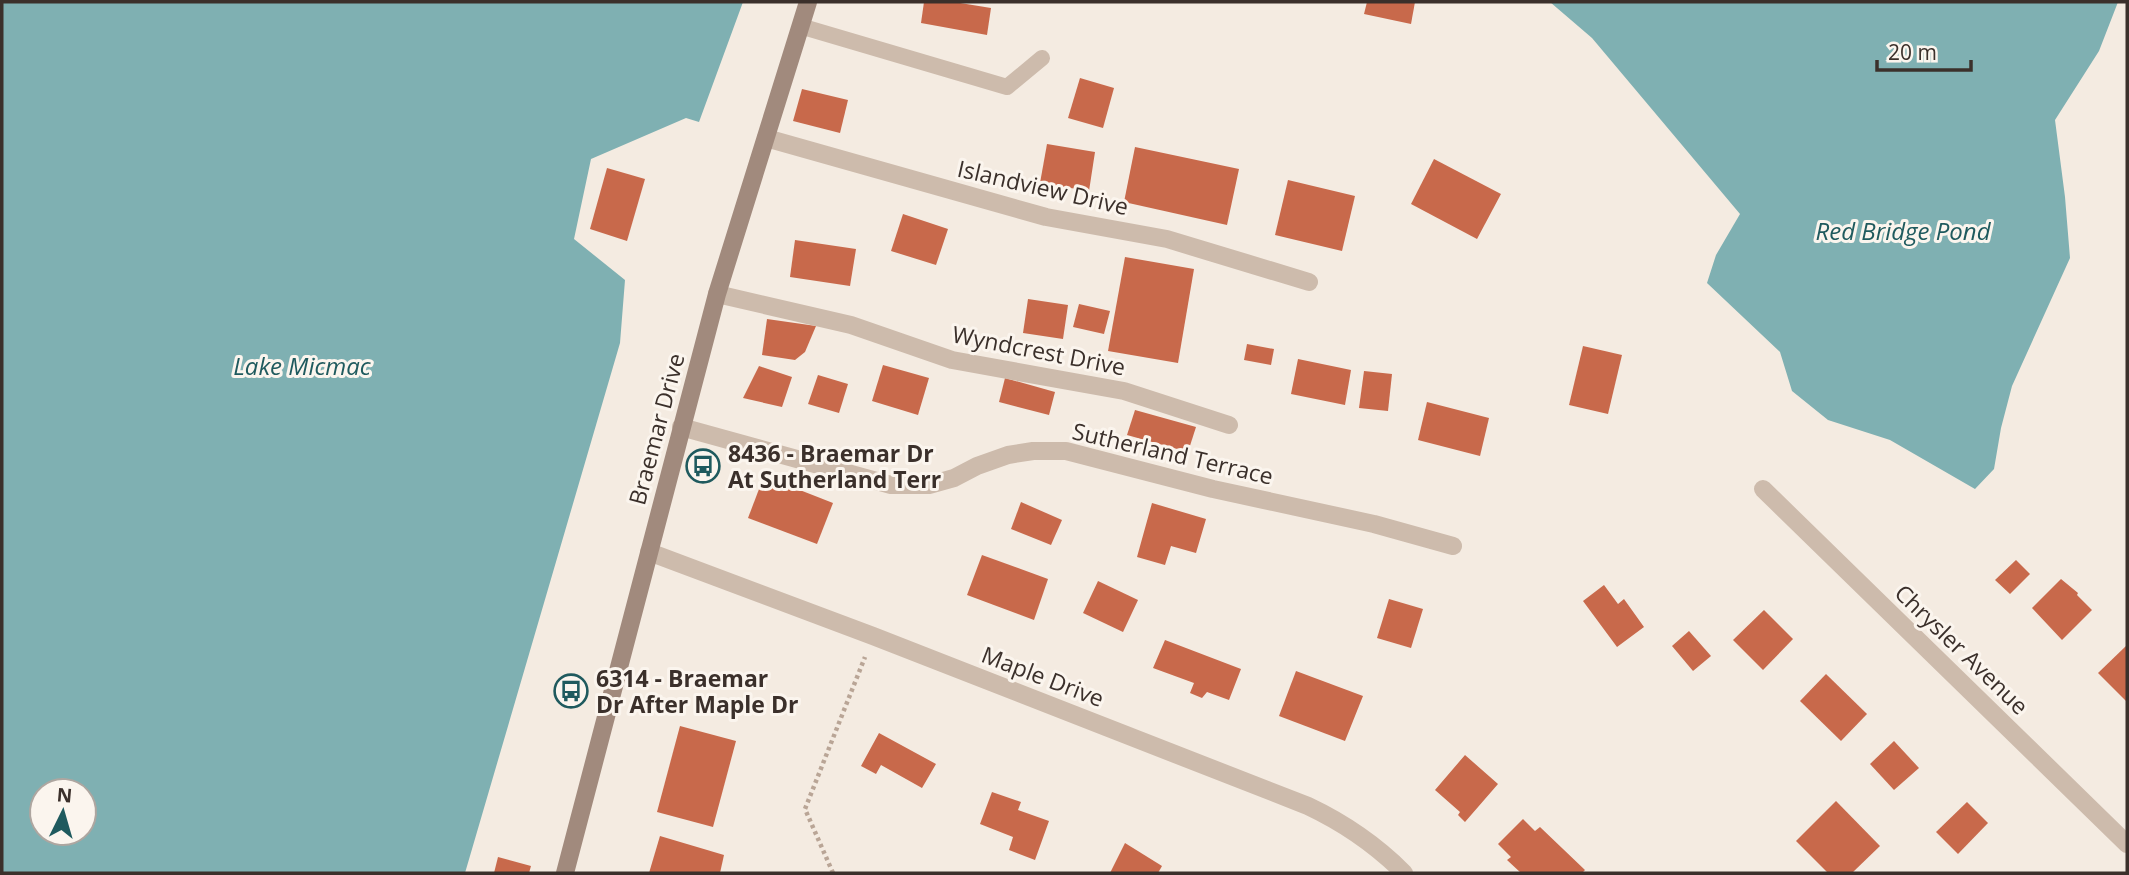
<svg xmlns="http://www.w3.org/2000/svg" width="2129" height="875" font-family="'Open Sans',sans-serif">
	<style>
		.water { fill: #7fb0b2; fill-rule: evenodd }
		.building { fill: #c8694b }
		.lines { fill: none; stroke-linecap: round; stroke-linejoin: round }
		.path { stroke: #b9a596; stroke-width: 4.5; stroke-dasharray: 3.5 3.5; stroke-linecap: butt }
		.service { stroke: #cdbbac; stroke-width: 16 }
		.minor { stroke: #cdbbac; stroke-width: 18 }
		.secondary { stroke: #a18a7d; stroke-width: 18 }
		.labels { text-anchor: middle; dominant-baseline: central; stroke-width: 6; stroke-linejoin: round; paint-order: stroke }
		.street-label { font-size: 23px; fill: #3b302b; stroke: #fbf5ee }
		.poi-label { font-size: 23px; font-weight: bold; fill: #3b302b; stroke: #fbf5ee; text-anchor: start }
		.water-label { font-size: 24px; font-style: italic; fill: #1f5a5e; stroke: #fbf5ee }
	</style>
	<rect width="100%" height="100%" fill="#f4ebe1"/>
	<g class="water">
		<path d="M2,2H743L699,122L686,118L591,159L574,239L625,280L620,343L465,873H2ZM42,791H84V833H42Z"/>
		<polygon points="1550,2 2118,2 2099,51 2055,120 2065,197 2070,258 2012,386 2001,428 1994,469 1975,489 1890,440 1828,420 1792,391 1780,352 1707,283 1716,255 1740,214 1592,38"/>
	</g>
	<g class="building">
		<polygon points="924,2 954,2 991,8 987,35 921,23"/>
		<polygon points="1367,2 1415,2 1411,24 1364,14"/>
		<polygon points="1080,78 1114,88 1103,128 1068,118"/>
		<polygon points="802,89 848,100 840,133 793,121"/>
		<polygon points="1047,144 1095,152 1089,191 1040,183"/>
		<polygon points="1135,147 1239,169 1227,225 1124,202"/>
		<polygon points="1434,159 1501,194 1477,239 1411,204"/>
		<polygon points="607,168 645,179 627,241 590,229"/>
		<polygon points="1288,180 1355,196 1342,251 1275,235"/>
		<polygon points="903,214 948,229 936,265 891,251"/>
		<polygon points="795,240 856,249 850,286 790,277"/>
		<polygon points="1125,257 1194,269 1178,363 1108,351"/>
		<polygon points="1028,299 1068,305 1063,339 1023,333"/>
		<polygon points="1079,304 1110,311 1104,334 1073,327"/>
		<polygon points="767,319 816,326 805,352 795,360 762,355"/>
		<polygon points="1247,344 1274,349 1271,365 1244,360"/>
		<polygon points="1583,346 1622,355 1608,414 1569,405"/>
		<polygon points="1298,359 1351,370 1345,405 1291,394"/>
		<polygon points="883,365 929,378 918,415 872,401"/>
		<polygon points="759,366 792,377 782,407 743,398"/>
		<polygon points="1364,371 1392,374 1388,411 1359,408"/>
		<polygon points="818,375 848,384 839,413 808,404"/>
		<polygon points="1005,378 1055,392 1049,415 999,402"/>
		<polygon points="1427,402 1489,418 1480,456 1418,440"/>
		<polygon points="1135,410 1196,427 1188,452 1127,435"/>
		<polygon points="764,476 833,503 817,544 748,518"/>
		<polygon points="1021,502 1062,520 1051,545 1011,529"/>
		<polygon points="1152,503 1206,519 1196,553 1171,546 1165,565 1137,557"/>
		<polygon points="982,555 1048,579 1034,620 967,595"/>
		<polygon points="2016,560 2030,574 2010,594 1995,580"/>
		<polygon points="2061,579 2078,593 2077,595 2092,610 2062,640 2032,608"/>
		<polygon points="1098,581 1138,600 1123,632 1083,613"/>
		<polygon points="1604,585 1618,604 1624,599 1644,627 1617,647 1583,601"/>
		<polygon points="1389,599 1423,609 1411,648 1377,638"/>
		<polygon points="1764,610 1793,639 1763,670 1733,640"/>
		<polygon points="1689,631 1711,656 1693,671 1672,646"/>
		<polygon points="1165,640 1241,669 1229,700 1207,692 1202,698 1190,693 1194,683 1153,668"/>
		<polygon points="2126,646 2127,647 2127,702 2098,673"/>
		<polygon points="1296,671 1363,696 1345,741 1279,716"/>
		<polygon points="1826,674 1867,714 1841,741 1800,701"/>
		<polygon points="680,726 736,741 713,827 657,812"/>
		<polygon points="879,733 936,764 922,788 881,765 876,774 861,766"/>
		<polygon points="1894,741 1919,768 1894,790 1870,764"/>
		<polygon points="1465,755 1498,784 1465,822 1458,815 1460,812 1435,790"/>
		<polygon points="992,792 1021,802 1018,810 1049,821 1035,860 1009,850 1013,837 980,824"/>
		<polygon points="1836,801 1880,846 1852,873 1828,873 1796,841"/>
		<polygon points="1967,802 1988,823 1958,854 1936,832"/>
		<polygon points="1523,819 1535,831 1540,827 1585,870 1582,873 1521,873 1507,860 1511,857 1498,844"/>
		<polygon points="660,836 724,855 720,873 649,873"/>
		<polygon points="1125,843 1162,866 1158,873 1110,873"/>
		<polygon points="498,857 531,866 529,873 494,873"/>
	</g>
	<g class="lines">
		<polyline class="path" points="833,873 805,809 865,657"/>
		<polyline class="service" points="800,26 1007,87 1042,58"/>
		<g class="minor">
			<polyline points="766,138 1046,217 1167,239 1309,282"/>
			<polyline points="717,294 851,325 952,360 1124,391 1229,425"/>
			<polyline points="681,427 891,485 929,485 954,478 977,466 1008,455 1033,451 1066,451 1213,489 1374,524 1453,546"/>
			<polyline points="1763,489 2127,844"/>
			<path d="M649,552L873,636L1308,806C1344,823 1376,845 1404,873"/>
		</g>
		<polyline class="secondary" points="565,873 717,294 808,2"/>
	</g>
	<defs>
		<symbol id="bus-ring" viewBox="-11 -11 22 22"><circle r="9.5" fill="#fbf5ee" stroke="#1f5a5e" stroke-width="1.5"/><path d="M-5-6H5V4H4V6H2V4H-2V6H-4V4H-5ZM-3.5-4V0h7V-4ZM-3.5 1.2v1.5H-2V1.2ZM2 1.2v1.5H3.5V1.2Z" fill="#1f5a5e"/></symbol>
	</defs>
	<g fill-rule="evenodd">
		<use href="#bus-ring" x="684" y="447" width="38" height="38"/>
		<use href="#bus-ring" x="552" y="672" width="38" height="38"/>
	</g>
	<g class="labels">
		<g class="street-label">
			<text transform="translate(1043 187) rotate(13)">Islandview Drive</text>
			<text transform="translate(1039 350) rotate(11)">Wyndcrest Drive</text>
			<text transform="translate(656 429) rotate(-75)">Braemar Drive</text>
			<text transform="translate(1173 453) rotate(13)">Sutherland Terrace</text>
			<text transform="translate(1962 649) rotate(44)">Chrysler Avenue</text>
			<text transform="translate(1043 676) rotate(21)">Maple Drive</text>
		</g>
		<g class="poi-label">
			<text x="728" y="453">8436 - Braemar Dr<tspan x="728" dy="26">At Sutherland Terr</tspan></text>
			<text x="596" y="678">6314 - Braemar<tspan x="596" dy="26">Dr After Maple Dr</tspan></text>
		</g>
		<g class="water-label">
			<text x="1903" y="230">Red Bridge Pond</text>
			<text x="302" y="365">Lake Micmac</text>
		</g>
	</g>
	<rect width="2129" height="875" fill="none" stroke="#3b302b" stroke-width="7"/>
	<g transform="translate(63 812) rotate(5)"><circle r="33" fill="#fbf5ee" stroke="#aea6a0" stroke-width="2"/>
	<path d="M0-5L12 26L0 18L-12 26Z" fill="#1f5a5e"/>
	<text y="-10" font-size="19" font-weight="bold" text-anchor="middle" fill="#3b302b">N</text>
	</g>
	<path d="M1877 60v10h94v-10" fill="none" stroke="#3b302b" stroke-width="3.5"/>
	<text x="1888" y="60" font-size="21" fill="#3b302b" stroke="#fbf5ee" stroke-width="5" paint-order="stroke">20 m</text>
</svg>
